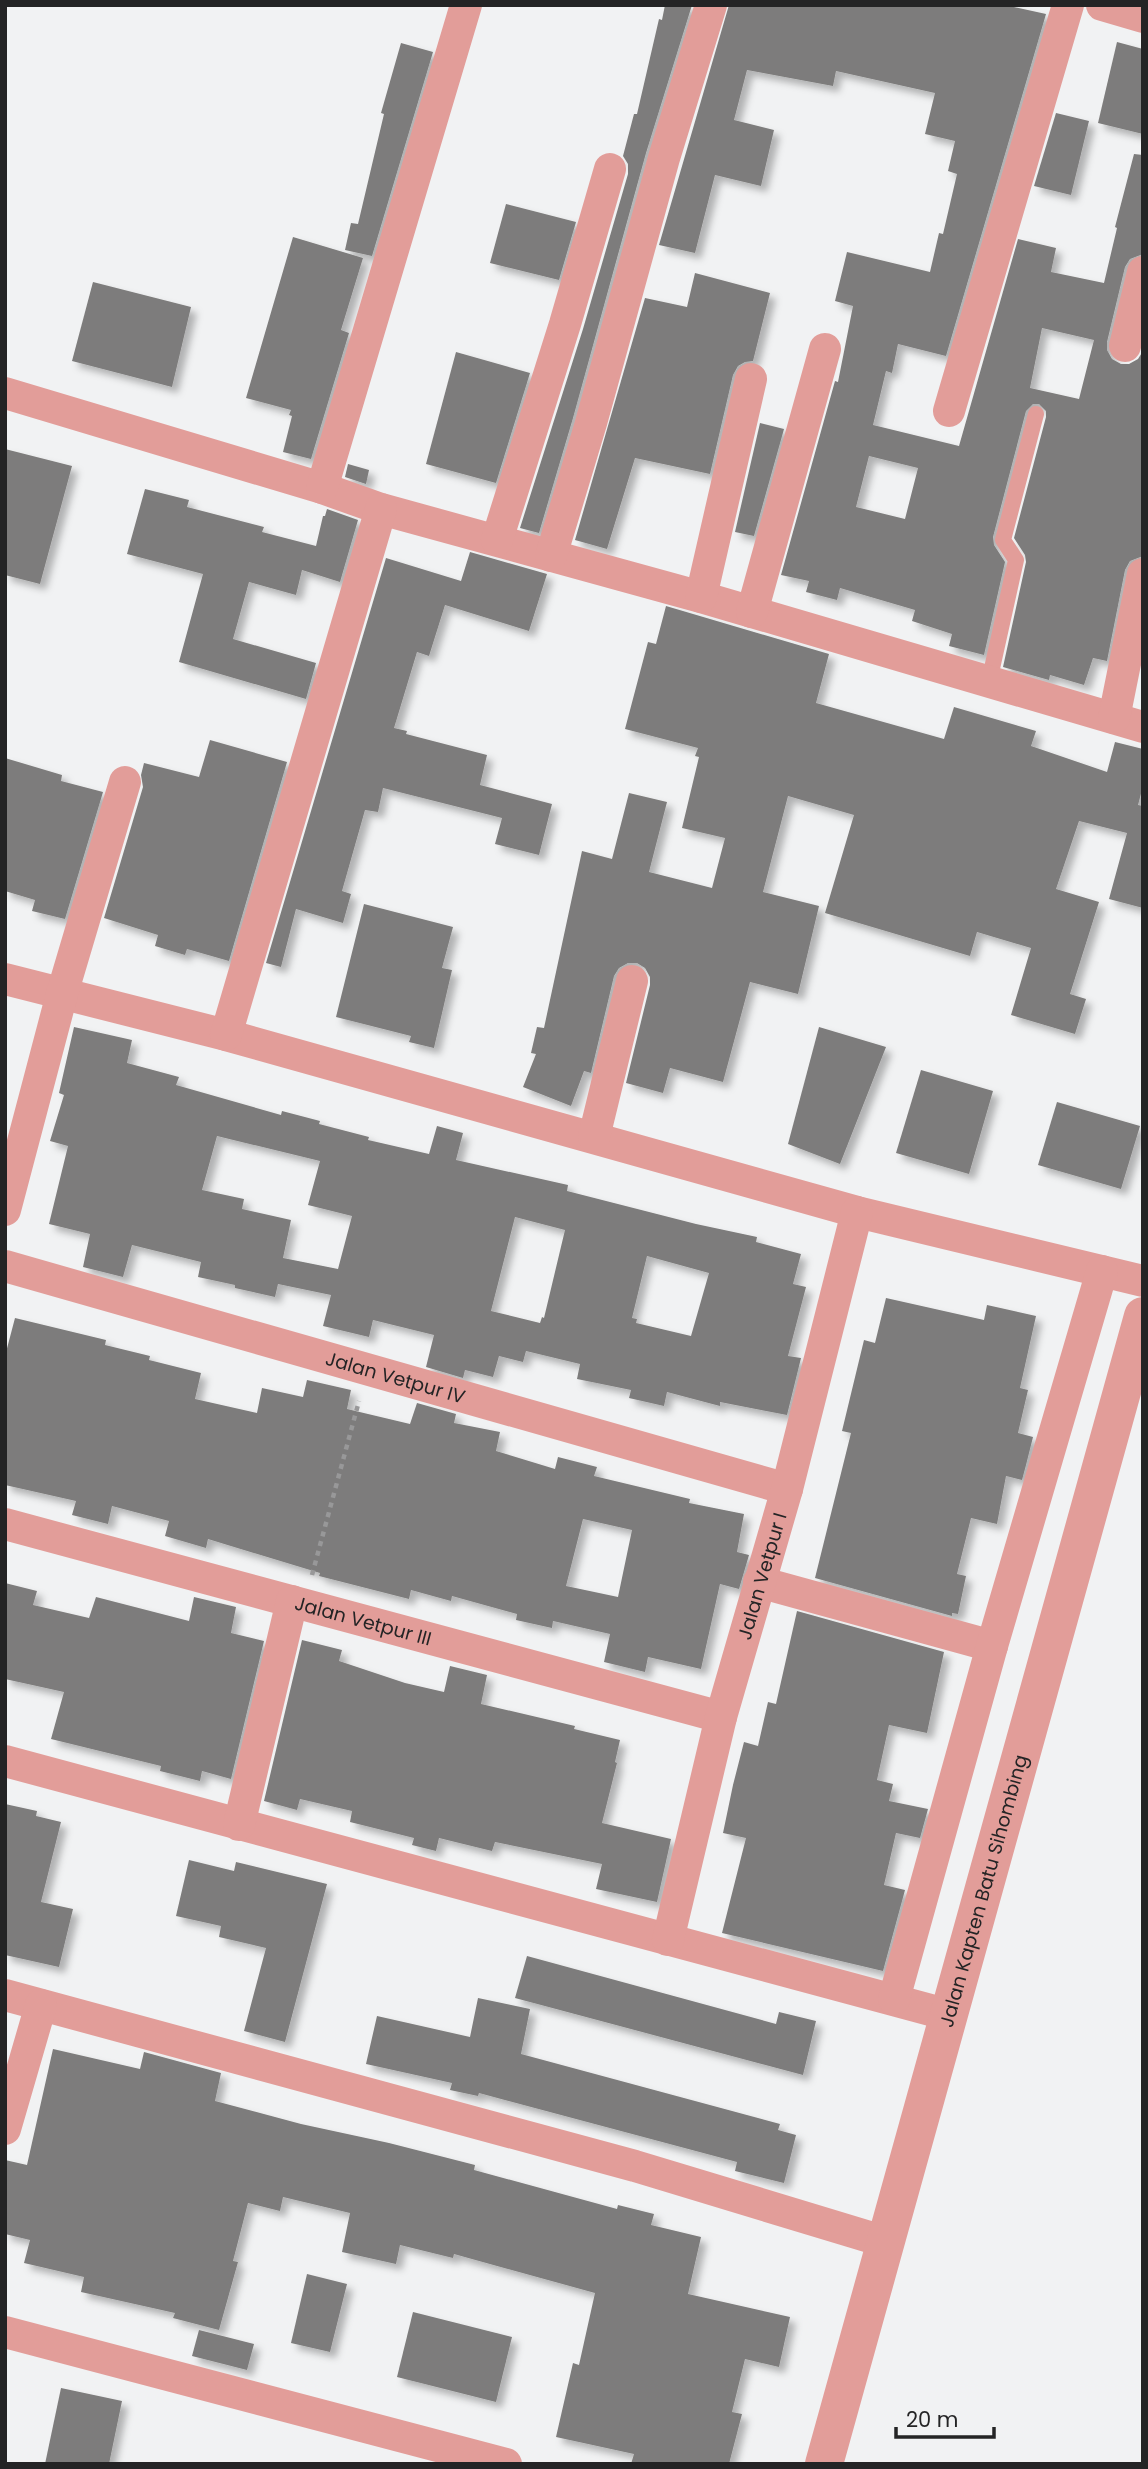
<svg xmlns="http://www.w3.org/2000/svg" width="1148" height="2469" font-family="Poppins,sans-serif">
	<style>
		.building { fill: #7d7c7b; fill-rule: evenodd; filter: url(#shadow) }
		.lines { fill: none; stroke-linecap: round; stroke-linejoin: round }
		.path { stroke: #989899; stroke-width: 4.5; stroke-dasharray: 5 5; stroke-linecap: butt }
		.service { stroke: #e29d99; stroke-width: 16 }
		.minor { stroke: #e29d99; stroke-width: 32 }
		.tertiary { stroke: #e29d99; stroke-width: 38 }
		.labels { text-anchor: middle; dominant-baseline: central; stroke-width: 5; stroke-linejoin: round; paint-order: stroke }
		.street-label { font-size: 19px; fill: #242425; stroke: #f1f2f3 }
	</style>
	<defs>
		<filter id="shadow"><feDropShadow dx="6" dy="6" stdDeviation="3.5" flood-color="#0004"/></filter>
	</defs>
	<rect width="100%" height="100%" fill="#f1f2f3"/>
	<g class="building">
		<polygon points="665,5 692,5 646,153 573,418 539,533 520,528 583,329 628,174 628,164 623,156 634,114 637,114 659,19 662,20"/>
		<path d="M729,5H1005L1046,14L946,356L898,344L892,373L886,371L873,425L959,446L1018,239L1056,248L1051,272L1104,283L1117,228L1115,227L1134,154L1143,155V254L1130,259L1125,267L1107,342V350L1112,359L1121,364H1129L1138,359L1143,351V556L1130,561L1125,570L1107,661L1093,658L1084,685L1050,675L1049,680L1003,667L1026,562L1025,555L1014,538L1046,417V411L1039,404H1033L1026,411L993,537L994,545L1005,562L984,655L949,646L952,634L912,621L915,610L840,588L837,600L806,592L809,581L781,575L835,381L838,382L853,306L835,301L847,252L930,272L939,233L943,234L957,174L948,171L955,141L925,134L935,93L836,71L833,86L747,70L734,120L774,130L761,186L715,175L695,253L659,245ZM1042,328L1094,340L1079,399L1030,388ZM869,456L918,468L905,519L856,507Z"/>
		<polygon points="1117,42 1143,49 1143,134 1098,123"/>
		<polygon points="401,43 433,52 372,256 345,250 351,223 358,224 384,114 381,113"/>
		<polygon points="1056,113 1089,121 1071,195 1034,186"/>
		<polygon points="506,204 576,222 559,280 490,263"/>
		<polygon points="293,237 363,258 341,330 349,333 311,459 283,452 292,416 289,415 291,410 246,398"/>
		<polygon points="695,273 770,293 753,361 745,362 738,366 733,375 710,474 635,458 607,549 575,540 645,298 687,307"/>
		<polygon points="93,282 191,307 172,387 72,361"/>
		<polygon points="456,352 530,373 496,483 426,464"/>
		<polygon points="760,423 784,429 754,536 735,532"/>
		<polygon points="5,449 72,466 40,584 5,575"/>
		<polygon points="348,464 369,470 366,484 345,477"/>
		<polygon points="145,489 189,500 187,507 264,527 262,532 316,546 323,516 325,516 327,509 358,520 340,582 302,570 296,595 249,582 233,639 316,663 306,699 179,662 203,574 127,554"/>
		<polygon points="470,552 547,574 529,631 445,605 429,656 417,652 394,728 407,731 406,734 487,755 480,785 552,804 539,855 495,844 502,818 383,788 378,812 365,810 342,891 351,894 343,923 296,909 281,967 266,963 386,558 461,581"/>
		<polygon points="666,606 829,654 816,703 944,739 954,707 1036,731 1031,746 1107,772 1115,742 1143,749 1143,786 1138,805 1143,806 1143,908 1109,899 1127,833 1079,821 1056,889 1099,902 1070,994 1086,999 1075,1034 1011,1015 1031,948 977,932 970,956 825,913 854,815 788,796 763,892 819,906 798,994 750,982 723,1082 670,1068 663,1093 626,1083 650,985 650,977 645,968 637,963 628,963 619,968 614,976 591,1073 584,1071 571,1106 523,1087 536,1054 531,1053 537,1027 544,1028 582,851 612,859 629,793 667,802 649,872 712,888 725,838 682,828 699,757 695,756 698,748 625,729 648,642 656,644"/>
		<polygon points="210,740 287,762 229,961 187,949 185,955 155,946 158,935 104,918 143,787 141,775 144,763 199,777"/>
		<polygon points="5,758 62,775 61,781 103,792 65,919 32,911 35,900 5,891"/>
		<polygon points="364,904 453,927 442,968 452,970 434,1048 409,1042 411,1036 336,1017"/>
		<path d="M74,1027L132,1040L127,1063L179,1077L176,1085L281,1115L282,1111L320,1121L319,1124L369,1137L368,1140L429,1154L437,1126L463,1133L456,1160L568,1185L567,1191L696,1224L757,1237L756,1242L801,1254L793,1284L806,1287L788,1356L801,1358L787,1415L720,1402V1406L667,1392L664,1406L629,1398L631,1390L577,1379L580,1364L526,1351L523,1362L499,1356L493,1377L465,1370L463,1378L426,1367L434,1335L373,1320L369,1337L323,1326L331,1295L278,1284L275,1297L235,1288V1285L198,1277L201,1262L132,1245L123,1277L83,1267L90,1234L49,1224L68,1146L50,1141L64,1095L59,1093ZM217,1136L320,1161L308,1205L352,1216L338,1269L283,1258L291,1220L242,1209L244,1199L202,1190ZM515,1217L565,1230L544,1318L542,1317L540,1323L491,1311ZM647,1256L709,1273L691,1336L636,1323L637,1319L632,1318Z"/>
		<polygon points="819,1027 886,1047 840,1164 788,1144"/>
		<polygon points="921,1070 993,1091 969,1174 896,1153"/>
		<polygon points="1057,1102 1140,1126 1121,1189 1038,1165"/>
		<polygon points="886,1298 984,1320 987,1305 1036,1316 1020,1388 1028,1390 1018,1433 1033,1437 1026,1465 1022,1480 1006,1476 997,1524 971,1518 957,1574 966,1576 958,1614 952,1613 952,1616 815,1578 851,1433 842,1431 864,1340 875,1343"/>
		<path d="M15,1318L106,1340L105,1345L150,1356L149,1360L201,1373L195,1399L257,1413L262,1388L303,1397L307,1380L351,1390L347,1409L410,1424L417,1403L456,1414L454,1423L500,1432L496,1451L555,1469L558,1457L597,1467L594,1476L690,1499L689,1503L744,1514L737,1552L749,1555L739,1589L720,1584L701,1669L648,1657L645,1672L604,1662L610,1634L553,1621L552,1628L516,1620L517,1614L452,1596L451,1601L411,1590L409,1599L319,1576L320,1573L208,1539L206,1548L165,1536L169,1521L112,1506L108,1524L72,1515L76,1501L5,1485V1356ZM583,1519L632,1530L618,1597L566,1586Z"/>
		<polygon points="5,1583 37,1591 33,1605 89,1618 96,1597 189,1621 194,1597 236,1607 231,1633 264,1641 231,1779 202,1771 200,1781 160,1771 161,1766 51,1739 64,1692 5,1679"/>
		<polygon points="797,1611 944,1652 927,1733 889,1725 877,1780 893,1784 889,1801 928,1809 920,1838 896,1833 884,1885 905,1890 883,1971 722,1933 746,1838 723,1833 733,1785 744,1742 758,1746 768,1702 776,1704"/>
		<polygon points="302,1640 342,1650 339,1661 405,1683 444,1692 450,1666 487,1675 481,1704 575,1726 574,1729 620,1740 615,1762 617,1763 602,1823 671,1839 657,1902 596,1889 602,1864 495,1842 492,1851 439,1838 436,1851 412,1845 414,1838 350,1822 352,1811 300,1799 297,1810 264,1801"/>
		<polygon points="5,1804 37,1811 36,1816 61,1822 41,1902 73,1909 59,1967 5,1955"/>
		<polygon points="189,1860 234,1871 236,1862 327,1884 285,2042 244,2031 266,1948 219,1937 221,1926 176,1916"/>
		<polygon points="527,1956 776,2024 779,2012 816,2021 803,2075 515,1998"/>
		<polygon points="478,1998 530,2009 521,2054 780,2124 778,2130 796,2135 784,2183 735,2171 737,2162 479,2093 478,2096 450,2090 452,2083 366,2064 377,2016 470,2037"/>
		<polygon points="53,2049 140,2069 144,2052 221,2073 215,2101 301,2124 389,2143 475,2165 474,2170 617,2209 618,2205 654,2214 651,2225 701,2237 688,2294 790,2317 779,2367 745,2359 732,2412 742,2414 729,2464 631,2464 634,2454 556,2437 573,2363 579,2365 595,2293 454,2254 453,2258 400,2245 396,2264 342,2252 350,2213 283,2197 280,2211 248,2203 233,2261 238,2262 219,2330 173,2318 175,2313 81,2292 84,2277 24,2263 30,2240 5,2234 5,2160 27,2165"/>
		<polygon points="307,2274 347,2284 330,2352 291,2343"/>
		<polygon points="413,2312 512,2337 496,2402 397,2377"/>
		<polygon points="199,2330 254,2344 247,2370 192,2356"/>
		<polygon points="61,2388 122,2401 109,2464 45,2464"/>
	</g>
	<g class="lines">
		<polyline class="path" points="312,1575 359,1401"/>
		<polyline class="service" points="989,682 1016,560 1003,540 1036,414"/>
		<g class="minor">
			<polyline points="1102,5 1143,17"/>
			<polyline points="1125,346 1143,272"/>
			<polyline points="5,393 322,488 381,509 701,597 1143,727"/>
			<polyline points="949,411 1068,5"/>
			<polyline points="322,488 466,5"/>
			<polyline points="497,540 565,324 610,169"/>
			<polyline points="551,556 591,423 664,158 711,5"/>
			<polyline points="701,597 751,379"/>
			<polyline points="752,612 825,349"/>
			<polyline points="1114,718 1143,574"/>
			<polyline points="5,979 226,1035 857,1212 1143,1281"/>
			<polyline points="226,1035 381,509"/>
			<polyline points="594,1137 632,981"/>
			<polyline points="5,1210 62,994 125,782"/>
			<path id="s1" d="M5,1266L787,1489"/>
			<path id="s2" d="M5,1524L721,1717"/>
			<polyline points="759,1582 992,1646"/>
			<polyline points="5,1761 949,2015"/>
			<polyline points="239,1825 292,1601"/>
			<path id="s3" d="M668,1940L721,1717L787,1489L857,1212"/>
			<polyline points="5,1995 635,2166 886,2242"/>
			<polyline points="894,1999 992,1646 1102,1271"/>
			<polyline points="5,2129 41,2005"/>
			<polyline points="5,2332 506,2464"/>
		</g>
		<path class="tertiary" id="s4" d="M824,2464L1143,1316"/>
	</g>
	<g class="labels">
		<g class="street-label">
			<text stroke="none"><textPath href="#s1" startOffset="406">Jalan Vetpur IV</textPath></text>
			<text stroke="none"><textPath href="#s3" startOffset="376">Jalan Vetpur I</textPath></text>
			<text stroke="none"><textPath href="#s2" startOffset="371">Jalan Vetpur III</textPath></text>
			<text stroke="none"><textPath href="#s4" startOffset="595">Jalan Kapten Batu Sihombing</textPath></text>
		</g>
	</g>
	<rect width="1148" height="2469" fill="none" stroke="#242425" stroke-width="14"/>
	<path d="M896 2427v10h98v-10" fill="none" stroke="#242425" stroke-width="3.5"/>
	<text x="906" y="2427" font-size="21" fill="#242425" stroke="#f1f2f3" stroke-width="5" paint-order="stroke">20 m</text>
</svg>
